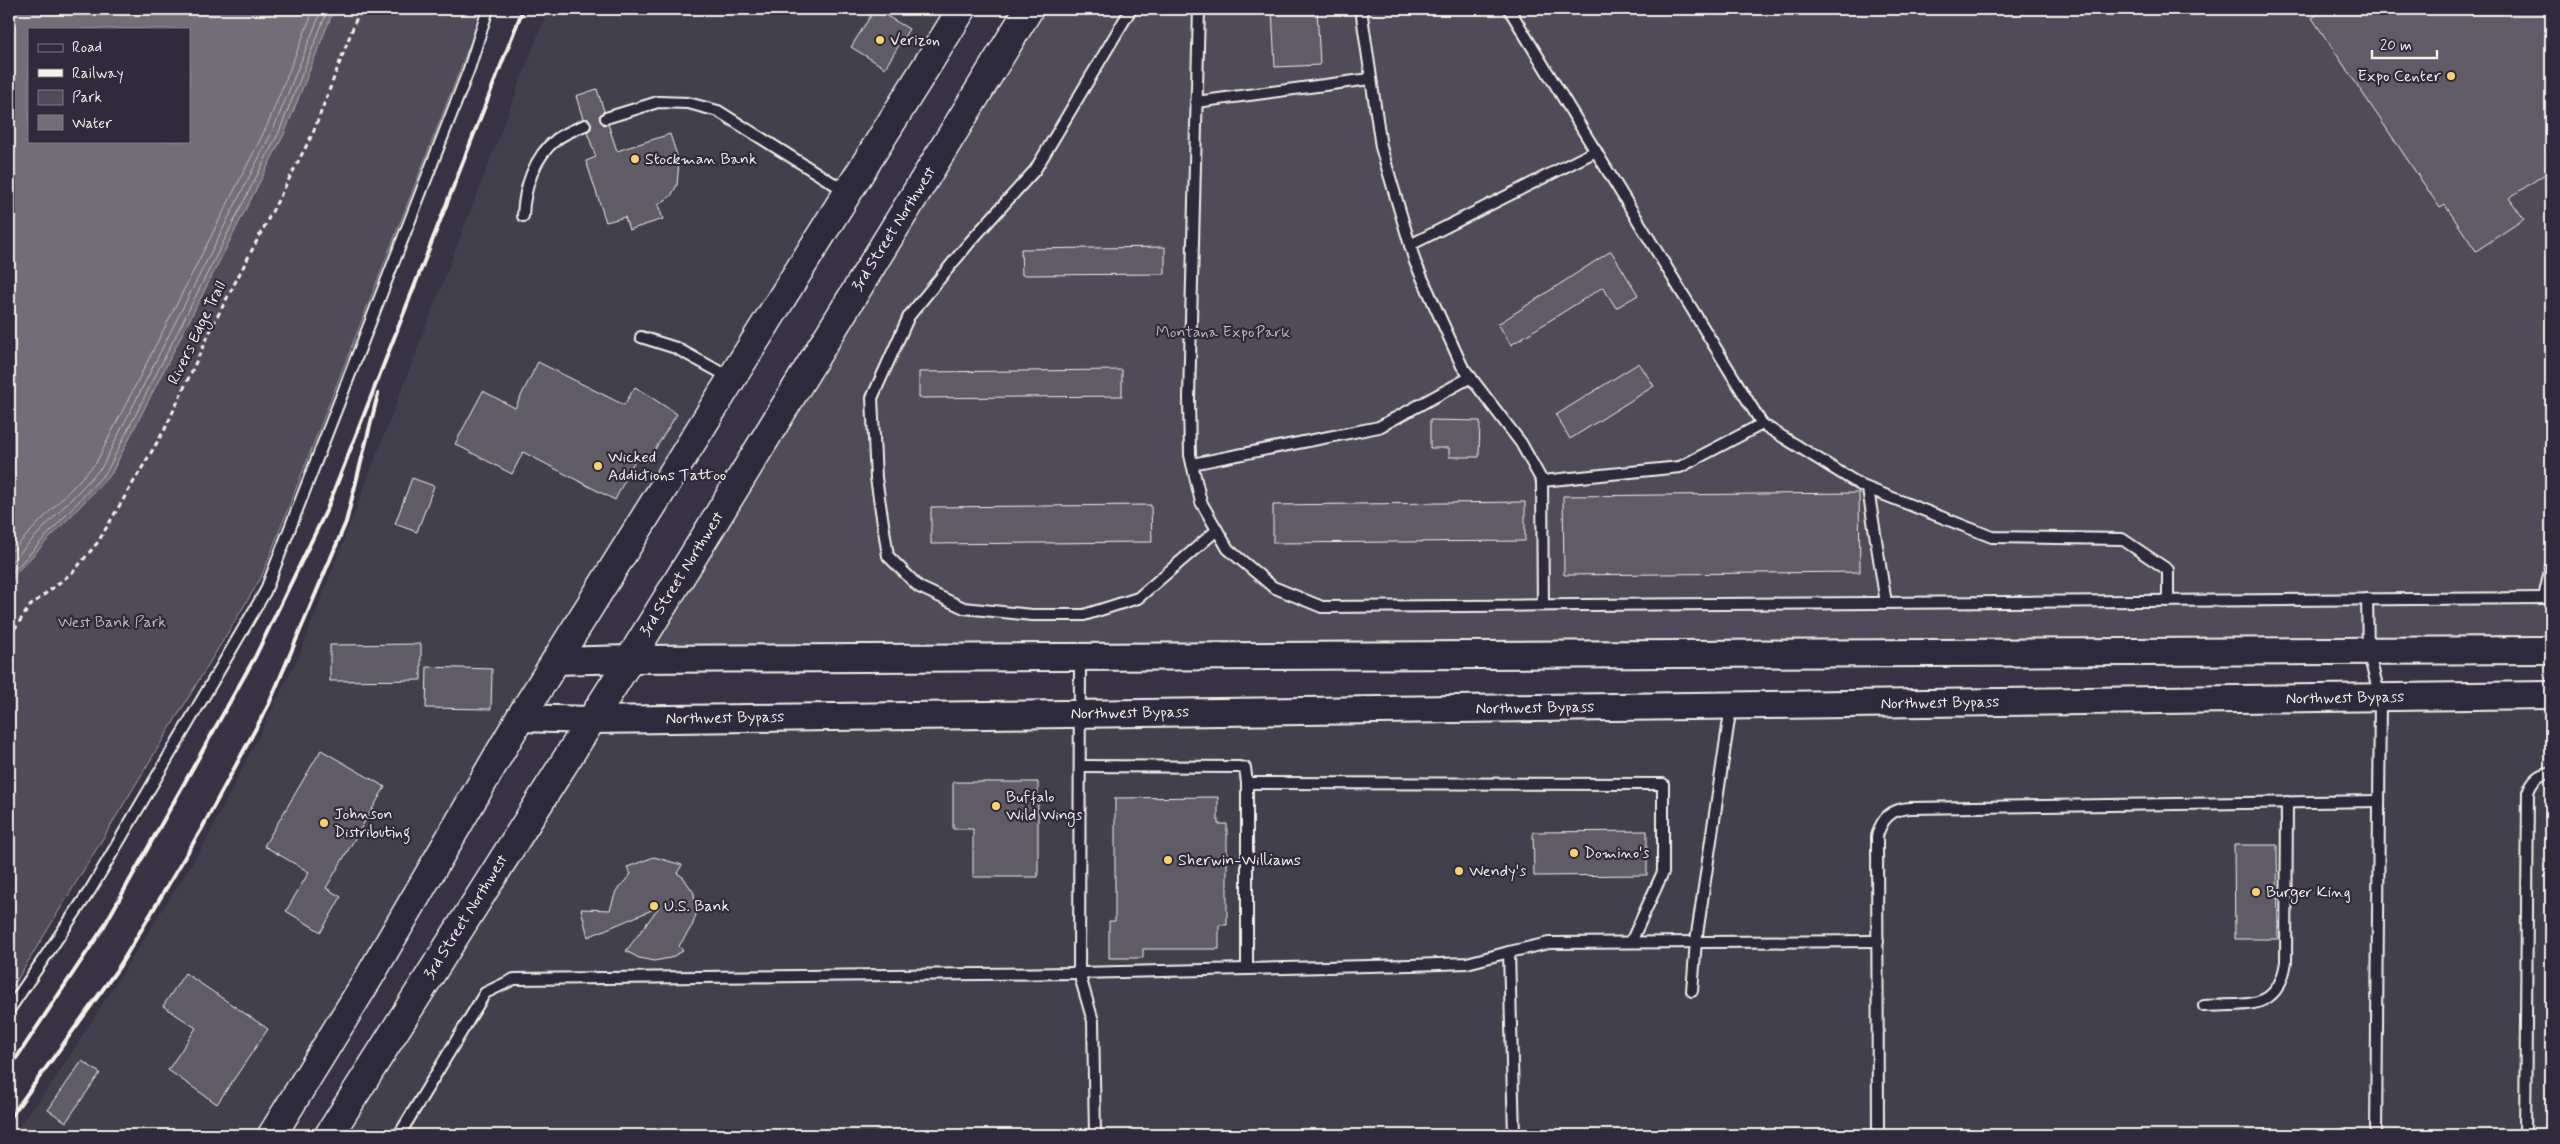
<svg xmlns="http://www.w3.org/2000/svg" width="2560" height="1144" font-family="Mynerve,sans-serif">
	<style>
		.built { fill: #433f4e }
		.green { fill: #504b59; stroke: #a29ea0 }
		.water { fill: #726e77; stroke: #a6a2a4; fill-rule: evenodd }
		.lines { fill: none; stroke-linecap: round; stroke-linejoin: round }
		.shore { stroke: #c0bdbb; stroke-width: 1 }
		.building { fill: #5f5c67; stroke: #f4f1e8 }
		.service-casing { stroke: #f4f1e8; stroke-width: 14 }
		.secondary-casing { stroke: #f4f1e8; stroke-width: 30 }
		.trunk-casing { stroke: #f4f1e8; stroke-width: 31 }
		.path { stroke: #f4f1e8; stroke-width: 3; stroke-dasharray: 5 4; stroke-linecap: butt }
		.service { stroke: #2f2a3d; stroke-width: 10 }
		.secondary { stroke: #2f2a3d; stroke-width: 26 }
		.trunk { stroke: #2f2a3d; stroke-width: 28 }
		.rail { stroke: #f4f1e8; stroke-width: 4 }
		.poi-dot { fill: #ffd166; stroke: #2f2a3d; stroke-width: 2 }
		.labels { text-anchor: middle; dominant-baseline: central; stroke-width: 4.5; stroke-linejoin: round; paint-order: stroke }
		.poi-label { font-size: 16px; fill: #f4f1e8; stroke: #2f2a3d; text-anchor: start }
		.street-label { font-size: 16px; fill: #f4f1e8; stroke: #2f2a3d }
		.park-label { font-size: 16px; fill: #bbb7b6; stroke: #2f2a3d }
	</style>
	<rect width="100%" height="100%" fill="#373244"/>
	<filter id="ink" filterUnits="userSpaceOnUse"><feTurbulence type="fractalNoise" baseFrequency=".02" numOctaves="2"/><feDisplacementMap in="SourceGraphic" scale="10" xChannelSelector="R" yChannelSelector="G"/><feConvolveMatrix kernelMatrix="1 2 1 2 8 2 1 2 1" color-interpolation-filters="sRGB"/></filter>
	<g filter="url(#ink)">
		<g class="built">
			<polygon points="548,9 962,9 270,1135 12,1135 53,1082 206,841 301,651"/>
			<polygon points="2551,694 2551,1135 329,1135 590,720"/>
		</g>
		<g class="green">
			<polygon points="334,9 488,9 476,29 261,578 9,993 9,586 16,573 111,474 284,134"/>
			<polygon points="1030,9 2551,9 2551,650 630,659"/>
		</g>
		<path class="water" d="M9,9H334L284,134L111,474L16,573L9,586ZM29,29H189V141H29Z"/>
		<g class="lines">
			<g class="shore">
				<polyline points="9,554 96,463 267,126 314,9"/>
				<polyline points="9,564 102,467 273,130 322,9"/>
				<polyline points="9,576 107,471 279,132 328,9"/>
			</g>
		</g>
		<g class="building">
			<polygon points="875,9 909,29 885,68 851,47"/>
			<polygon points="1272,9 1317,9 1320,65 1275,67"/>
			<polygon points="2326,9 2551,9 2551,170 2509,198 2524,219 2476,251 2445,205 2440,208 2312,18"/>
			<polygon points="597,89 604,111 599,116 600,120 604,125 608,124 617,151 670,134 679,162 677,185 671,196 658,205 663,219 629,230 625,217 606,222 586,161 596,157 587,132 591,129 591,123 589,119 583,119 576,96"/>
			<polygon points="1165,247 1165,274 1022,275 1021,249"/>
			<polygon points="1611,251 1638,295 1616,308 1603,287 1511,345 1498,324"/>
			<polygon points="538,362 624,405 635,387 677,414 647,462 637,456 615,500 523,452 512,474 455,444 483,391 515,408"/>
			<polygon points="1639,363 1654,386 1570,439 1556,415"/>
			<polygon points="1122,370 1122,396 919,398 919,372"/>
			<polygon points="1430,420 1480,421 1479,457 1449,457 1449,448 1430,448"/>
			<polygon points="412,478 434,486 417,532 395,524"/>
			<polygon points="1859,493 1860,572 1564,575 1563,496"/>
			<polygon points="1525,502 1525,541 1273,543 1273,505"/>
			<polygon points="1151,505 1152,542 931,544 931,507"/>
			<polygon points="421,644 421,680 330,681 330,645"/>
			<polygon points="427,667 492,669 491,709 426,708"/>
			<polygon points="321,750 385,787 326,888 341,897 321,932 286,911 309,872 264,846"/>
			<polygon points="953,782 1038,782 1038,877 973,877 973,829 953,829"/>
			<polygon points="1218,797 1218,824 1227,824 1227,925 1219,925 1219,949 1143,949 1143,958 1109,958 1109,921 1115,921 1115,798"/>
			<polygon points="1647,831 1647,875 1534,876 1533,832"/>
			<polygon points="2234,845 2277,845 2278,939 2235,939"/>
			<polygon points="654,857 682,865 677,873 683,877 694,893 696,915 692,926 679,946 683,951 670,958 654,961 639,958 626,951 659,907 588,937 581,909 610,910 616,891 631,874 627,867"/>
			<polygon points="185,973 268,1029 217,1104 168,1070 196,1028 163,1006"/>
			<polygon points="82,1061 100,1073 66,1122 48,1110"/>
		</g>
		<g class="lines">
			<defs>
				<g id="service">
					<polyline points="1131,9 1035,170 969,243 909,316 872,398 876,478 888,556 919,587 964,608 1032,615 1084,615 1138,598 1217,530"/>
					<polyline points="1199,9 1189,398 1190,455 1201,502 1228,549 1273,587 1322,607 2551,598"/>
					<polyline points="1361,9 1381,147 1415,262 1462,366 1521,443 1542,481 1543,605"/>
					<polyline points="1509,9 1762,424 1862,486 1992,537 2122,539 2168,570 2168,601"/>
					<polyline points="1196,102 1370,79"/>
					<polyline points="606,118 658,102 688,103 718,111 847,192"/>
					<path d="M523,216C524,189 534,156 557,139C565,133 576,129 585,125"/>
					<polyline points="1410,245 1596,151"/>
					<polyline points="641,337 676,348 731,378"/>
					<polyline points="1192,464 1379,427 1471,377"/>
					<polyline points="1542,481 1680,467 1762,424"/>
					<polyline points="1868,489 1886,603"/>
					<polyline points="2544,598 2551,566"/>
					<polyline points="2367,599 2368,651 2380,697 2376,1135"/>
					<polyline points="1080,658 1079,973 1093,1021 1095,1135"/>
					<polyline points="1080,766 1238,767 1245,768 1247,783"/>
					<polyline points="1247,969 1247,783 1663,784 1663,872 1631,942"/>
					<polyline points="1692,991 1696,941 1731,706"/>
					<path d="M2204,1006C2246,1003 2278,1013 2286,962L2287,802"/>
					<polyline points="9,1010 91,889 265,592 469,69 488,9"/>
					<polyline points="399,1135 485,993 514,979 1079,973 1411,965 1467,963 1509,952"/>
					<polyline points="1514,1135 1509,952 1549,943 1878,941"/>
					<path d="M1878,1135L1877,836C1882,818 1891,809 1910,808L2379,801"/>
					<path d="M2525,1135L2528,792C2532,781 2539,773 2551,773"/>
				</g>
				<g id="secondary">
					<polyline points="555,661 630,659 2551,650"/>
					<polyline points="520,718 590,720 2551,695"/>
				</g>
				<g id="trunk">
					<polyline points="272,1135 371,974 520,718 962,9"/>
					<polyline points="329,1135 630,659 1029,9"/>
				</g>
			</defs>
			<use href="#service" class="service-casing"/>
			<use href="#secondary" class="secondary-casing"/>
			<use href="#trunk" class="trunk-casing"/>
			<polyline class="path" points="9,637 30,606 74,571 98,542 165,429 214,323 313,133 360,9"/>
			<use href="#service" class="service"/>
			<use href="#secondary" class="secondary"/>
			<use href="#trunk" class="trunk"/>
			<g class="rail">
				<polyline points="9,1069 103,928 255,657 327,509 523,9"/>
				<polyline points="9,1119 119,967 201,830 269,704 346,522 378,394"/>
				<polyline points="36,1135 40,1131"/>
			</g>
		</g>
	</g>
	<g class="poi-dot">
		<circle cx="880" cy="40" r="5"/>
		<circle cx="2451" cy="76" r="5"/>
		<circle cx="635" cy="159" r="5"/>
		<circle cx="598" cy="466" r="5"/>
		<circle cx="996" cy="806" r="5"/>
		<circle cx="324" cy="823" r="5"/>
		<circle cx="1574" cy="853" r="5"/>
		<circle cx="1168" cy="860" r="5"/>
		<circle cx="1459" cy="871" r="5"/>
		<circle cx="2256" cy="892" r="5"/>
		<circle cx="654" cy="906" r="5"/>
	</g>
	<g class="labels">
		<g class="poi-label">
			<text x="890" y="40">Verizon</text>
			<text x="2441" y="76" text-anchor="end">Expo Center</text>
			<text x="645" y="159">Stockman Bank</text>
			<text x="608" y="457">Wicked<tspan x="608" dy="18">Addictions Tattoo</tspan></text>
			<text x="1006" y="797">Buffalo<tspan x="1006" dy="18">Wild Wings</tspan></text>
			<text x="334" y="814">Johnson<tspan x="334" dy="18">Distributing</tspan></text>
			<text x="1584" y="853">Domino's</text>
			<text x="1178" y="860">Sherwin-Williams</text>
			<text x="1469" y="871">Wendy's</text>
			<text x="2266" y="892">Burger King</text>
			<text x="664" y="906">U.S. Bank</text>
		</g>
		<g class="street-label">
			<text transform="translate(894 229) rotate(-58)">3rd Street Northwest</text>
			<text transform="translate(197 333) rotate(-64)">Rivers Edge Trail</text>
			<text transform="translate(682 574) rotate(-58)">3rd Street Northwest</text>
			<text transform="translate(2345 698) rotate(-1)">Northwest Bypass</text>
			<text transform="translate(1940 703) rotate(-1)">Northwest Bypass</text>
			<text transform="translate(1535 708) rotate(-1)">Northwest Bypass</text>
			<text transform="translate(1130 713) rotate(-1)">Northwest Bypass</text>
			<text transform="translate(725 718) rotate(-1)">Northwest Bypass</text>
			<text transform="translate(466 917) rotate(-58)">3rd Street Northwest</text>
		</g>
		<g class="park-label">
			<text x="1223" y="332">Montana ExpoPark</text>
			<text x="112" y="622">West Bank Park</text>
		</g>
	</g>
	<rect width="2560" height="1144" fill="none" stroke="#2f2a3d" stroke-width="30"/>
	<rect x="15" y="15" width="2530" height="1114" fill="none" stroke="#f4f1e8" stroke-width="2" filter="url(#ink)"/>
	<rect x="28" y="28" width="162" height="115" fill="#2f2a3d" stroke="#7e7a81"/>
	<rect x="38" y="44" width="25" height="8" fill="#2f2a3d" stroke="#7e7a81"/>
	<text x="72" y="52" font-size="15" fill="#f4f1e8">Road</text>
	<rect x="38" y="69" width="25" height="8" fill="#f4f1e8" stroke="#7e7a81"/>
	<text x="72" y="78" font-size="15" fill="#f4f1e8">Railway</text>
	<rect x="38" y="90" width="25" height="15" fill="#504b59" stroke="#7e7a81"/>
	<text x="72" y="102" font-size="15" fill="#f4f1e8">Park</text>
	<rect x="38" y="115" width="25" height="15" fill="#726e77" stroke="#7e7a81"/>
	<text x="72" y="128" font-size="15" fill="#f4f1e8">Water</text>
	<path d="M2372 50v8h65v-8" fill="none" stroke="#f4f1e8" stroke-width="2.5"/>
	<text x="2380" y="50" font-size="15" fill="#f4f1e8" stroke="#2f2a3d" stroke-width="4" paint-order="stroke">20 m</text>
</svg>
